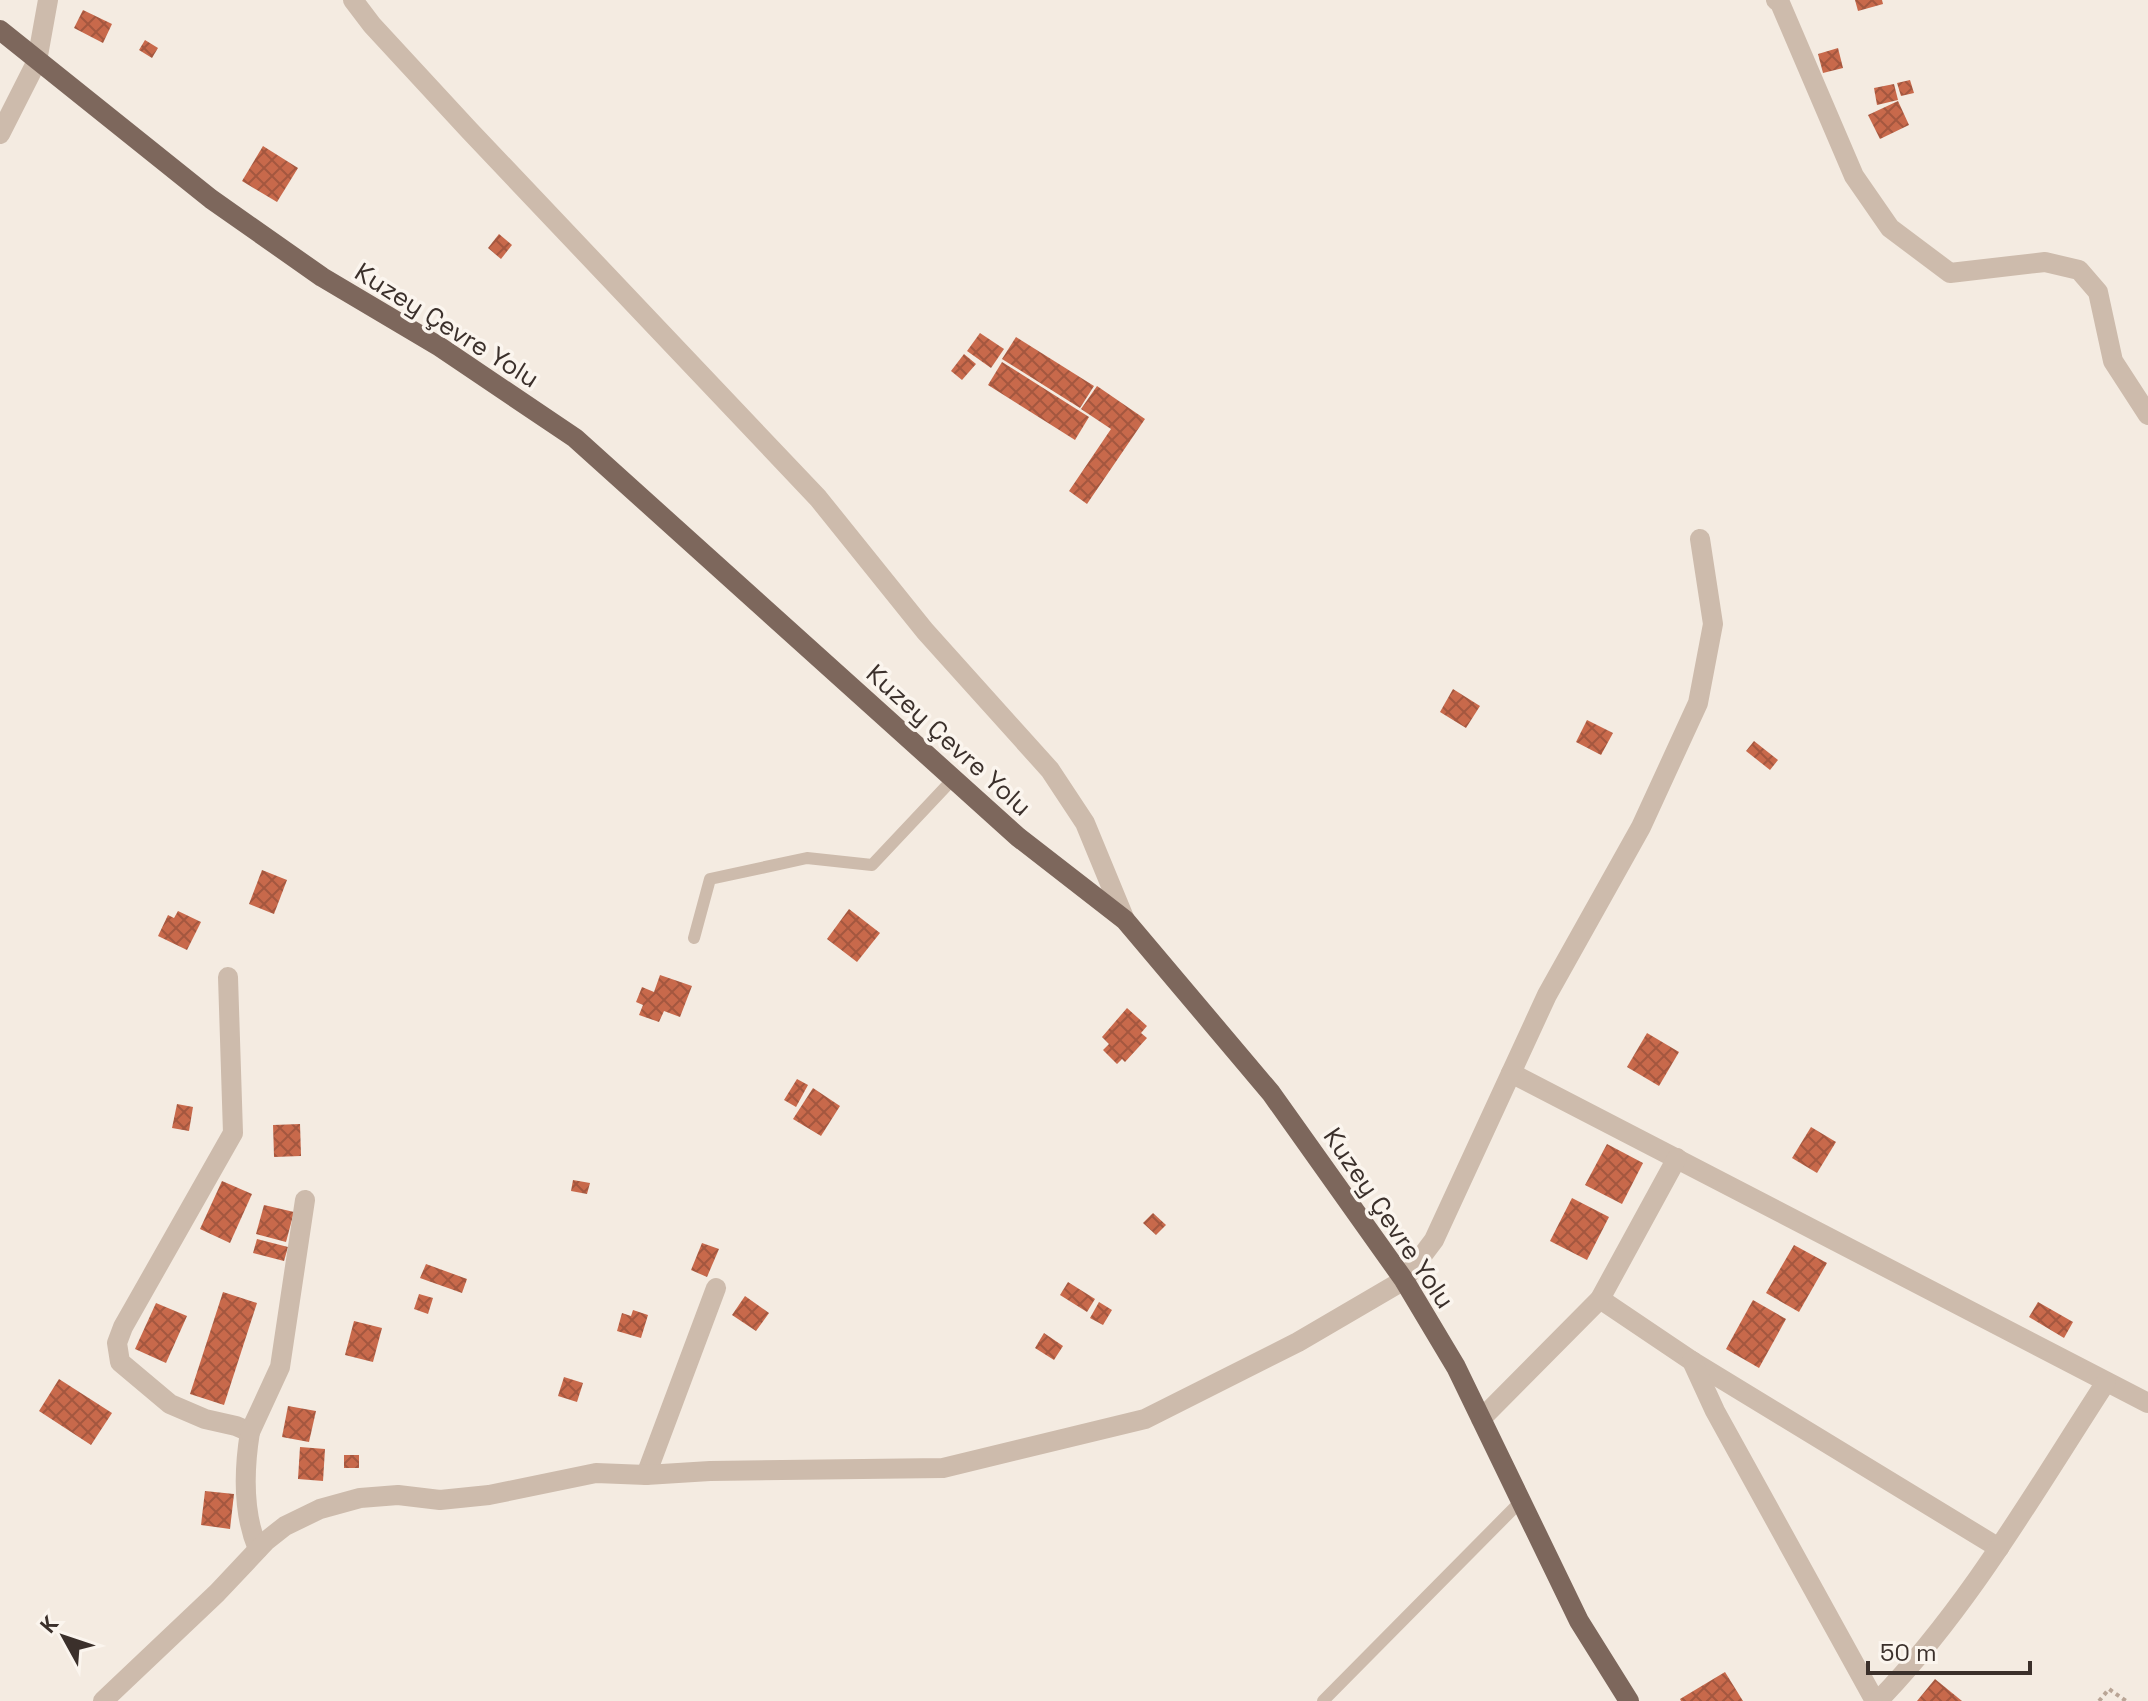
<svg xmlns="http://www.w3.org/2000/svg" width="2148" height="1701" font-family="'Space Grotesk',sans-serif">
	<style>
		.building { fill: url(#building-cross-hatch) }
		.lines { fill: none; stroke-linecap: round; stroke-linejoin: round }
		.path { stroke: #b9a596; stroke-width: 4; stroke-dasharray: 4 4; stroke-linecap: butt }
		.service { stroke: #cdbbac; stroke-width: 12 }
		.minor { stroke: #cdbbac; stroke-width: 20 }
		.primary { stroke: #7d675c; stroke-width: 20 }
		.labels { text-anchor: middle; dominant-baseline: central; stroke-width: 7; stroke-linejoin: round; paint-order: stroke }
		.street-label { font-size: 26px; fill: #3b302b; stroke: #fbf5ee }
	</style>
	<defs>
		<pattern id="building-cross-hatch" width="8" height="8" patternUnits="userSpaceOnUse" patternTransform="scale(2)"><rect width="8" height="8" fill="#c8694b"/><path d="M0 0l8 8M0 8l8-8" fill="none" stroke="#a4573f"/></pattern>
	</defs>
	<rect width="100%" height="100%" fill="#f4ebe1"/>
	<g class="building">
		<polygon points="1855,0 1882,0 1883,4 1858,11"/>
		<polygon points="83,10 112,24 103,43 74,28"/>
		<polygon points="145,40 158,48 152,58 139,50"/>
		<polygon points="1838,48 1843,68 1823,73 1818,54"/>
		<polygon points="1910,80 1914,93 1901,96 1897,83"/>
		<polygon points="1894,84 1898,100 1877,105 1874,88"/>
		<polygon points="1898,101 1909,125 1880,139 1868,115"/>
		<polygon points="263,146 298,168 277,202 242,181"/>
		<polygon points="499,234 512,245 501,259 488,248"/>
		<polygon points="980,333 1004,349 991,368 967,351"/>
		<polygon points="1016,337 1094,386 1080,408 1002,359"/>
		<polygon points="964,354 976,364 962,380 951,371"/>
		<polygon points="1002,362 1089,417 1075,440 988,385"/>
		<polygon points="1097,386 1145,419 1087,504 1069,491 1111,429 1081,409"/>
		<polygon points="1453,689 1480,706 1466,728 1440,712"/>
		<polygon points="1587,720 1613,733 1601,755 1576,742"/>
		<polygon points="1754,741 1778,760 1770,770 1746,751"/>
		<polygon points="262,870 287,880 274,914 249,904"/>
		<polygon points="849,909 880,933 857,962 827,939"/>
		<polygon points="178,911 201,922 187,950 158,936 168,915 174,918"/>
		<polygon points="660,975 692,986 680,1017 664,1011 659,1022 639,1015 643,1005 636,1002 642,987 654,992"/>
		<polygon points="1127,1008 1147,1026 1141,1033 1147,1038 1125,1062 1122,1059 1117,1064 1103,1050 1109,1044 1102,1037"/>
		<polygon points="1647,1033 1679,1052 1659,1086 1627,1067"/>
		<polygon points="797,1079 808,1085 796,1107 784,1100"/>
		<polygon points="813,1088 840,1106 821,1136 793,1119"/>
		<polygon points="177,1104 193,1107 189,1131 172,1128"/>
		<polygon points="300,1124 301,1156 274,1157 273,1125"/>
		<polygon points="1811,1127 1836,1142 1817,1173 1792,1158"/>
		<polygon points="1607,1144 1643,1163 1622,1204 1585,1185"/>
		<polygon points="573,1180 590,1183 587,1194 571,1191"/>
		<polygon points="222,1181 252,1194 230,1243 200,1229"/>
		<polygon points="1572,1198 1609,1217 1587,1260 1550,1241"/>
		<polygon points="264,1205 294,1212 286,1242 256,1234"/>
		<polygon points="1153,1213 1166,1225 1156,1235 1143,1223"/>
		<polygon points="257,1239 288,1247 284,1261 253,1253"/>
		<polygon points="702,1243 719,1249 707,1277 691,1270"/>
		<polygon points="1794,1245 1827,1263 1799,1312 1766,1293"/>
		<polygon points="426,1264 467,1279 462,1293 420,1278"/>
		<polygon points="1068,1282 1095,1299 1087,1312 1060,1295"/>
		<polygon points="223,1292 257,1303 224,1405 190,1394"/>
		<polygon points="419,1294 433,1298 428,1314 414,1309"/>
		<polygon points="745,1296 769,1313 756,1331 732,1315"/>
		<polygon points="1753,1300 1786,1319 1759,1368 1726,1349"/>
		<polygon points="1099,1302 1112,1310 1103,1325 1090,1318"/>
		<polygon points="2038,1302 2073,1322 2064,1338 2029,1317"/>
		<polygon points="156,1303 187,1316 166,1363 135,1349"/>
		<polygon points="633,1310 648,1315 641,1338 617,1331 622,1313 631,1316"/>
		<polygon points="354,1321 382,1328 373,1362 345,1355"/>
		<polygon points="1044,1333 1063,1346 1054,1360 1035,1348"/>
		<polygon points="564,1377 583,1383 577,1402 558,1396"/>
		<polygon points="59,1379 112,1413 91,1445 39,1411"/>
		<polygon points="288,1406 316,1411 309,1442 282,1437"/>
		<polygon points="300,1447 325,1449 323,1481 298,1479"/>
		<rect x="344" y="1455" width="15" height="13"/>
		<polygon points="205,1491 234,1494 230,1529 201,1525"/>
		<polygon points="1725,1672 1743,1701 1681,1701 1680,1699"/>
		<polygon points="1935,1679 1962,1701 1917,1701"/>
	</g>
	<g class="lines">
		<polyline class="path" points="2099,1701 2109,1689 2126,1701"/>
		<g class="service">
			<polyline points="694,938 710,879 807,858 872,865 953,779"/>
			<polyline points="1323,1701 1521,1501"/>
		</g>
		<g class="minor">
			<polyline points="353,0 372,25 469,130 818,498 925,631 1050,770 1085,823 1125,920"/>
			<polyline points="1776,0 1780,3 1854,176 1890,228 1950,273 2045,262 2079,270 2098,292 2113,361 2148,415"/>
			<polyline points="0,134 37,61 48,0"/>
			<path d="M228,977L233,1133L123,1327L117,1343L120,1362L170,1404L205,1419L236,1426L250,1432C244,1469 243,1514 258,1549"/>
			<polyline points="1511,1073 2148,1403"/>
			<polyline points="1600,1299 1692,1361 1999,1548"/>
			<polyline points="1692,1361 1715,1411 1875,1701"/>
			<polyline points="1481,1419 1600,1299 1677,1158"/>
			<polyline points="250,1432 280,1367 305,1200"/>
			<polyline points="646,1475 716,1288"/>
			<polyline points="103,1701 217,1593 266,1541 285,1526 320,1509 360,1498 398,1495 440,1500 489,1495 596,1473 646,1475 710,1471 943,1468 1145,1419 1298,1342 1404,1280 1434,1240 1547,995 1641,827 1698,703 1713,624 1700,539"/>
			<path d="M1878,1701C1969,1607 2035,1491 2106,1382"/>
		</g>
		<polyline class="primary" points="0,30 211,199 322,277 440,347 575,438 1018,837 1125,920 1271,1093 1404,1280 1456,1367 1579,1621 1629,1701"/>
	</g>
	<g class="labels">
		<g class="street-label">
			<text transform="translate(447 325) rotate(32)">Kuzey Çevre Yolu</text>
			<text transform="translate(949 740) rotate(42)">Kuzey Çevre Yolu</text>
			<text transform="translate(1389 1218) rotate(56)">Kuzey Çevre Yolu</text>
		</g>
	</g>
	<g transform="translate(64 1637) rotate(310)" stroke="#fbf5ee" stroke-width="6" paint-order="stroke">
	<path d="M0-6L14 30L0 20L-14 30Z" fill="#3b302b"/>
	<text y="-12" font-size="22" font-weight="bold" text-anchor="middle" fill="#3b302b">K</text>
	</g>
	<path d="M1868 1661v12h162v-12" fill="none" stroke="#3b302b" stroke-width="4"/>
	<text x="1880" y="1661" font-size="24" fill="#3b302b" stroke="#fbf5ee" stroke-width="6" paint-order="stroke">50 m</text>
</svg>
